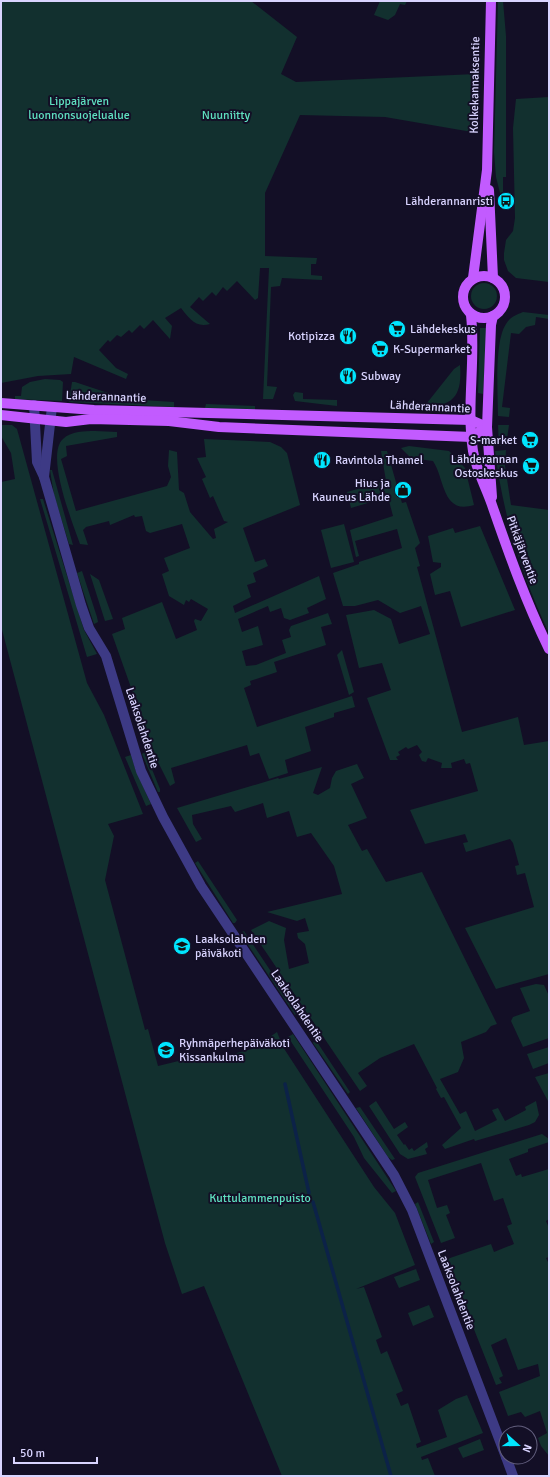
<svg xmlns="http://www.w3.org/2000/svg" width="550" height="1477" font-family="Signika,sans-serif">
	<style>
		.green { fill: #12302f }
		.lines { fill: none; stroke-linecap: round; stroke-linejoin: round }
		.stream { stroke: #0c2248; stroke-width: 3.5 }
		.minor { stroke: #3d3a85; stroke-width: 10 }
		.major { stroke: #c25bff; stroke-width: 10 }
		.labels { text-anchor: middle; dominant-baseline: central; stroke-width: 4; stroke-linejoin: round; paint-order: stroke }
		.street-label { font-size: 12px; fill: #d9d4ff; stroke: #130f26 }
		.park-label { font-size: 12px; fill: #5fe0c0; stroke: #130f26 }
		.poi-label { font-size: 12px; fill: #d9d4ff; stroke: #130f26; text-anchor: start }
	</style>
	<rect width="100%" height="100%" fill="#130f26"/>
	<g class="green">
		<path d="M1,1H251L297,37L281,74L296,82L476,74L472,132L385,117L300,115L265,193V256L317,258L316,264H311V275L322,276V280L282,278L280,286L271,287L267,386L277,387L273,399H263L269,268H260L258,298L255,300L237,281L227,291L223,287L216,296L212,292L203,301L199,297L190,307L210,324C195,328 189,318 181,308L165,318L172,326L170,339L153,320L144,329L140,325L132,333L129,330L121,337L117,335L110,342L108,340L99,350L116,368L128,374L126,379L74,357L71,374L38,376L1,383Z"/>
		<polygon points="380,1 407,1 405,5 400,4 395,15 388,20 374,15"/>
		<polygon points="498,1 503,1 506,36 506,177 503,177 503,192 500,193 496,177 494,152"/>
		<polygon points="549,97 549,282 516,278 508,271 504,260 504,253 506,240 513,231 515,218 513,128 516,99"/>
		<circle cx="484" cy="296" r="13"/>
		<path d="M523,312L549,315V319L536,317L535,325L526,327L519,334L511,333L502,407L510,408L509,417L498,416C498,394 494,342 506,324C510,317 516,315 523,312Z"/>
		<polygon points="480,328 487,328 483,394 478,393"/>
		<path d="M460,365C462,392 456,406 427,406V403L454,369Z"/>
		<polygon points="45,379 60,380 63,382 62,401 15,399 15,396 21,396 22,387 30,382"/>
		<polygon points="72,382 75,382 126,399 174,402 174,407 69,402"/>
		<polygon points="295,392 303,393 303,399 337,400 337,406 295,401 293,395"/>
		<polygon points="206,404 255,406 255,409 248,409 205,408"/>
		<polygon points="1,425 12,425 17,429 87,683 104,715 143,814 108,824 114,836 105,880 144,1026 145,1030 148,1029 158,1066 195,1057 198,1063 252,1049 277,1032 283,1047 374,1187 395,1213 415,1265 356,1289 364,1287 382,1337 376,1340 381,1354 387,1351 403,1391 396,1394 401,1406 408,1403 421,1442 416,1444 417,1448 447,1437 438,1410 456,1399 467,1395 483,1433 421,1457 422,1460 428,1458 435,1476 282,1476 204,1286 182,1294 165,1243 150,1187 1,626 1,482 15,479 11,453 1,436"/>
		<polygon points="498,425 509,425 506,446 499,446"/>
		<path d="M95,431L117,432V437L66,446L67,456L61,459L76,511L167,486L171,477L168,466L169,450L177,452L179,490L184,493L190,512L213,539L216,538L214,529L228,522L224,521L213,496L210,498L202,479L206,477L197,458L206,457L204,439L270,442L281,447L287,453L300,505L243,528L255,562L265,559L268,566L253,573L256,582L247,585L251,597L233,606L235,613L319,576L326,599L307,608L309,613L290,620L284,618L281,608L270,612L268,606L238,619L242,632L258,626L263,645L242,651L246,666L256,665L286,653L282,640L291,637L289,630L291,626L328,613L332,624L321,627L326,645L274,662L277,672L250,681L251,685L244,688L257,727L352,696L355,707L334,713V717L305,727L311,751L285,760L288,773L269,779L259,753L250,756L247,745L171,768L175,783L170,786L156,758L112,634L125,629L122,618L162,602L176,639L197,630L194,621L195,619L201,621L208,609L191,599L189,602L186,600L184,605L169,596L162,574L169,571L164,558L190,548L182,524L150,533L146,531L142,516L135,517L134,515L110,525L109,521L86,527L83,530L88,545L80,544C73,524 45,455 63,439C71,431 85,431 95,431Z"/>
		<path d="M409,446L449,451L465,468L474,505C442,515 445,479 433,461L411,458L401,448Z"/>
		<path d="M506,450L505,466L511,505L549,510V633C521,575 503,514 495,451Z"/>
		<polygon points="381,451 387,451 402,503 406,502 420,543 415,548 420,566 417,567 462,732 518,717 524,745 549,741 549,974 496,989 465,928 534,907 525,873 517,875 515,866 519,865 513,843 510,839 466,852 463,843 468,842 465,834 425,844 410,810 478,791 470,763 466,764 464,759 451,763 452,768 441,768 442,763 428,758 426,762 422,761 419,755 422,752 417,745 408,749 406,747 398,752 400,755 396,757 398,760 390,760 367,698 391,690 382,663 359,668 346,615 374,610 391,619 399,644 430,634 421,606 400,613 378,600 355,606 343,606 333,573 359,564 359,562 402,548 397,529 355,541 359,556 356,557 350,530 393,516 388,497 351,508 347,492 386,481"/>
		<polygon points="50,470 52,470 73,545 69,544 54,495"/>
		<polygon points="40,499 43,499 84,630 97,654 87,657"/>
		<polygon points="344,524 354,562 331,568 321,530"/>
		<polygon points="480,526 515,610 461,627 450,591 435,595 430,574 441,567 441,563 433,562 428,536 453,528 455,533"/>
		<polygon points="82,571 97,617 98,622 94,624 77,573"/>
		<polygon points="90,574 99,580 113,619 105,621"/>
		<polygon points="342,650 354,692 349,695 337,655"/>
		<polygon points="145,752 160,789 160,792 158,792 142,754"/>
		<polygon points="131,755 136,771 151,804 146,806 125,757"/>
		<polygon points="357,764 364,778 351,784 367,818 348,825 362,851 367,849 386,882 422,872 497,1024 491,1026 486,1032 461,1042 464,1058 458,1072 440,1079 460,1114 466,1111 475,1131 497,1120 492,1110 498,1108 505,1121 526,1110 525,1107 536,1101 539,1115 535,1122 529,1125 475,1141 474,1139 445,1149 442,1145 461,1128 444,1097 441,1098 436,1089 437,1088 414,1044 380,1058 358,1073 367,1086 360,1091 251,930 269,921 286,928 284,940 289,969 309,963 305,944 298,938 297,933 309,931 305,918 297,921 267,912 342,894 334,866 311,833 297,837 289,811 267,818 263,803 235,812 231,806 192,815 193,824 202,839 196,842 177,808 268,781 278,778 279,779 322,767 313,793 318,795 330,788 332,778 336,771"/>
		<polygon points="198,861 237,920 235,923 233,923 195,863"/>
		<polygon points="244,931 298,1012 295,1015 240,933"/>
		<polygon points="536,984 544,985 549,996 549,1038 523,1047 511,1021 513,1017 530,1011 520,988"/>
		<polygon points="293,1034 396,1191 392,1193 364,1158 354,1137 288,1037"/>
		<polygon points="314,1041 317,1042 350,1092 348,1094 313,1043"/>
		<polygon points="549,1047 549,1063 533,1069 527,1054"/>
		<polygon points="549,1073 549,1103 535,1077"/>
		<polygon points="376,1101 394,1129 405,1122 408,1127 397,1135 404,1145 405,1144 409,1150 412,1148 414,1151 427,1142 428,1147 425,1149 427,1154 408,1159 400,1154 369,1106"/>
		<polygon points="360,1107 395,1159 392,1160 388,1157 356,1108"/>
		<polygon points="542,1134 549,1139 549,1142 528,1149 528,1152 509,1159 516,1176 521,1174 522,1177 549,1169 549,1219 546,1221 549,1228 549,1257 546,1258 549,1264 549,1456 541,1446 538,1438 547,1433 540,1411 525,1417 521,1412 508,1416 499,1392 540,1376 538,1364 518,1370 506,1338 491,1345 503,1376 499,1378 502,1383 496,1385 447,1261 450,1258 491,1244 494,1252 514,1244 507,1226 512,1224 503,1198 494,1201 481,1163 428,1180 437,1208 447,1205 450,1213 446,1215 455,1238 441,1243 415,1177 418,1173"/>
		<polygon points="418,1202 434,1242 431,1244 415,1204"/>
		<polygon points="416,1269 420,1280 399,1288 394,1277"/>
		<polygon points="429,1305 434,1317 413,1326 408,1313"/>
		<polygon points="480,1439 484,1450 463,1458 458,1448"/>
	</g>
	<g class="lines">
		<g class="stream">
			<polyline points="285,1084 309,1193"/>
			<polyline points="313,1202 391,1476"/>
		</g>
		<g class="minor">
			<polyline points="34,405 37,462 44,477 81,605 89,628 106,656 141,771 163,817 201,886 394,1175 412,1210 506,1457"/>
			<polyline points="44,477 52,407"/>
			<polyline points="506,1457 513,1476"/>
		</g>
		<g class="major">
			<polyline points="489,190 493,278"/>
			<circle cx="484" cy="297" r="21"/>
			<polyline points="473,278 487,170 491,1"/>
			<path d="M471,315C476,360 466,406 473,451C476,470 486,487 492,505C509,554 526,602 549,649"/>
			<polyline points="1,403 94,410 471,420 487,427"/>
			<polyline points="1,415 66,422 91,419 169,421 219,427 472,437 487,427"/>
			<polyline points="492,497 487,427 491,325 493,316"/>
		</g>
	</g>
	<defs>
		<symbol id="bus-disc" viewBox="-11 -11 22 22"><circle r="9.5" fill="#00e5ff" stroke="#130f26"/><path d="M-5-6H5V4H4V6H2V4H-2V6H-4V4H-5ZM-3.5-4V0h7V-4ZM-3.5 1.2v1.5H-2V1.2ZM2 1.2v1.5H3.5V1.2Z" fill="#111"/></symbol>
		<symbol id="supermarket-disc" viewBox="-11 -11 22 22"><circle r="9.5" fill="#00e5ff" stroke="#130f26"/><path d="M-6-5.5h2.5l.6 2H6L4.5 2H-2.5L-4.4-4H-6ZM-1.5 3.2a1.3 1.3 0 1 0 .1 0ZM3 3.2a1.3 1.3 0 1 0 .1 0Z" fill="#111"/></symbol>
		<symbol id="restaurant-disc" viewBox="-11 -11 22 22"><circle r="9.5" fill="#00e5ff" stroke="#130f26"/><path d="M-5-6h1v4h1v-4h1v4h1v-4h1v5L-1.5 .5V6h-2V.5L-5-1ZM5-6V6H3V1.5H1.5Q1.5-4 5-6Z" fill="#111"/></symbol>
		<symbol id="shop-disc" viewBox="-11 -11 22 22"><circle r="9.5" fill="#00e5ff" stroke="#130f26"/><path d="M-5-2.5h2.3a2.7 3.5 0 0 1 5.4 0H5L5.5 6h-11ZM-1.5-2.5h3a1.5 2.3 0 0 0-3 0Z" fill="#111"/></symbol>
		<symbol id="school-disc" viewBox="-11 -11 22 22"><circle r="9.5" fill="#00e5ff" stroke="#130f26"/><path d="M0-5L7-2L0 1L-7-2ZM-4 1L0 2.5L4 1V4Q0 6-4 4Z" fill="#111"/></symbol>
	</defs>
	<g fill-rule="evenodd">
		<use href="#bus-disc" x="496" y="191" width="20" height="20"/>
		<use href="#supermarket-disc" x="387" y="319" width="20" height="20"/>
		<use href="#restaurant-disc" x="338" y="326" width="20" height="20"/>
		<use href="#supermarket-disc" x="370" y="339" width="20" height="20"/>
		<use href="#restaurant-disc" x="338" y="366" width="20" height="20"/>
		<use href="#supermarket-disc" x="520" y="430" width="20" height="20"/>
		<use href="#restaurant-disc" x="312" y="450" width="20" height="20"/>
		<use href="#supermarket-disc" x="521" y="456" width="20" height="20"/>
		<use href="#shop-disc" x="393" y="480" width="20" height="20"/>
		<use href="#school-disc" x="172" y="936" width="20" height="20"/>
		<use href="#school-disc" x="156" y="1040" width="20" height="20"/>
	</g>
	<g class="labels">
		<g class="street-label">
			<text transform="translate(475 85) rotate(-89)">Kolkekannaksentie</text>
			<text transform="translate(106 397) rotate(2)">Lähderannantie</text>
			<text transform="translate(430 407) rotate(3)">Lähderannantie</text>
			<text transform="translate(522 550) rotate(70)">Pitkäjärventie</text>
			<text transform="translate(142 728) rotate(72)">Laaksolahdentie</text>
			<text transform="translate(297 1006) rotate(56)">Laaksolahdentie</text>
			<text transform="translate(456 1290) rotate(69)">Laaksolahdentie</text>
		</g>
		<g class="park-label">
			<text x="79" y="101">Lippajärven<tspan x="79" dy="14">luonnonsuojelualue</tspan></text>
			<text x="226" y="115">Nuuniitty</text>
			<text x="260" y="1198">Kuttulammenpuisto</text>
		</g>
		<g class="poi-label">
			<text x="493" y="201" text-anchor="end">Lähderannanristi</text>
			<text x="410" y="329">Lähdekeskus</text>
			<text x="335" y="336" text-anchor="end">Kotipizza</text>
			<text x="393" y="349">K-Supermarket</text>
			<text x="361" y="376">Subway</text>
			<text x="517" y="440" text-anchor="end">S-market</text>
			<text x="518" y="459" text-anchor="end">Lähderannan<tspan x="518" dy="14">Ostoskeskus</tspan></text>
			<text x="335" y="460">Ravintola Thamel</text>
			<text x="390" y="483" text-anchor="end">Hius ja<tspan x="390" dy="14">Kauneus Lähde</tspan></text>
			<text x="195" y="939">Laaksolahden<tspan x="195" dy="14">päiväkoti</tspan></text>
			<text x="179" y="1043">Ryhmäperhepäiväkoti<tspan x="179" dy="14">Kissankulma</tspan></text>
		</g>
	</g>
	<rect width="550" height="1477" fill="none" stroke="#d9d4ff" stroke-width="4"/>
	<g transform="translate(518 1445) rotate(111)"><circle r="19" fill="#130f26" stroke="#625e7d"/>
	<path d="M0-3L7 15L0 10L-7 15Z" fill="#00e5ff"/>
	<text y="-6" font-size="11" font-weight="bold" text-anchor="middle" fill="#d9d4ff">N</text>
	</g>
	<path d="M14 1457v6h83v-6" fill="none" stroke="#d9d4ff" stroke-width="2"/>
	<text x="20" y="1457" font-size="12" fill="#d9d4ff" stroke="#130f26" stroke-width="3" paint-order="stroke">50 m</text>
</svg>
